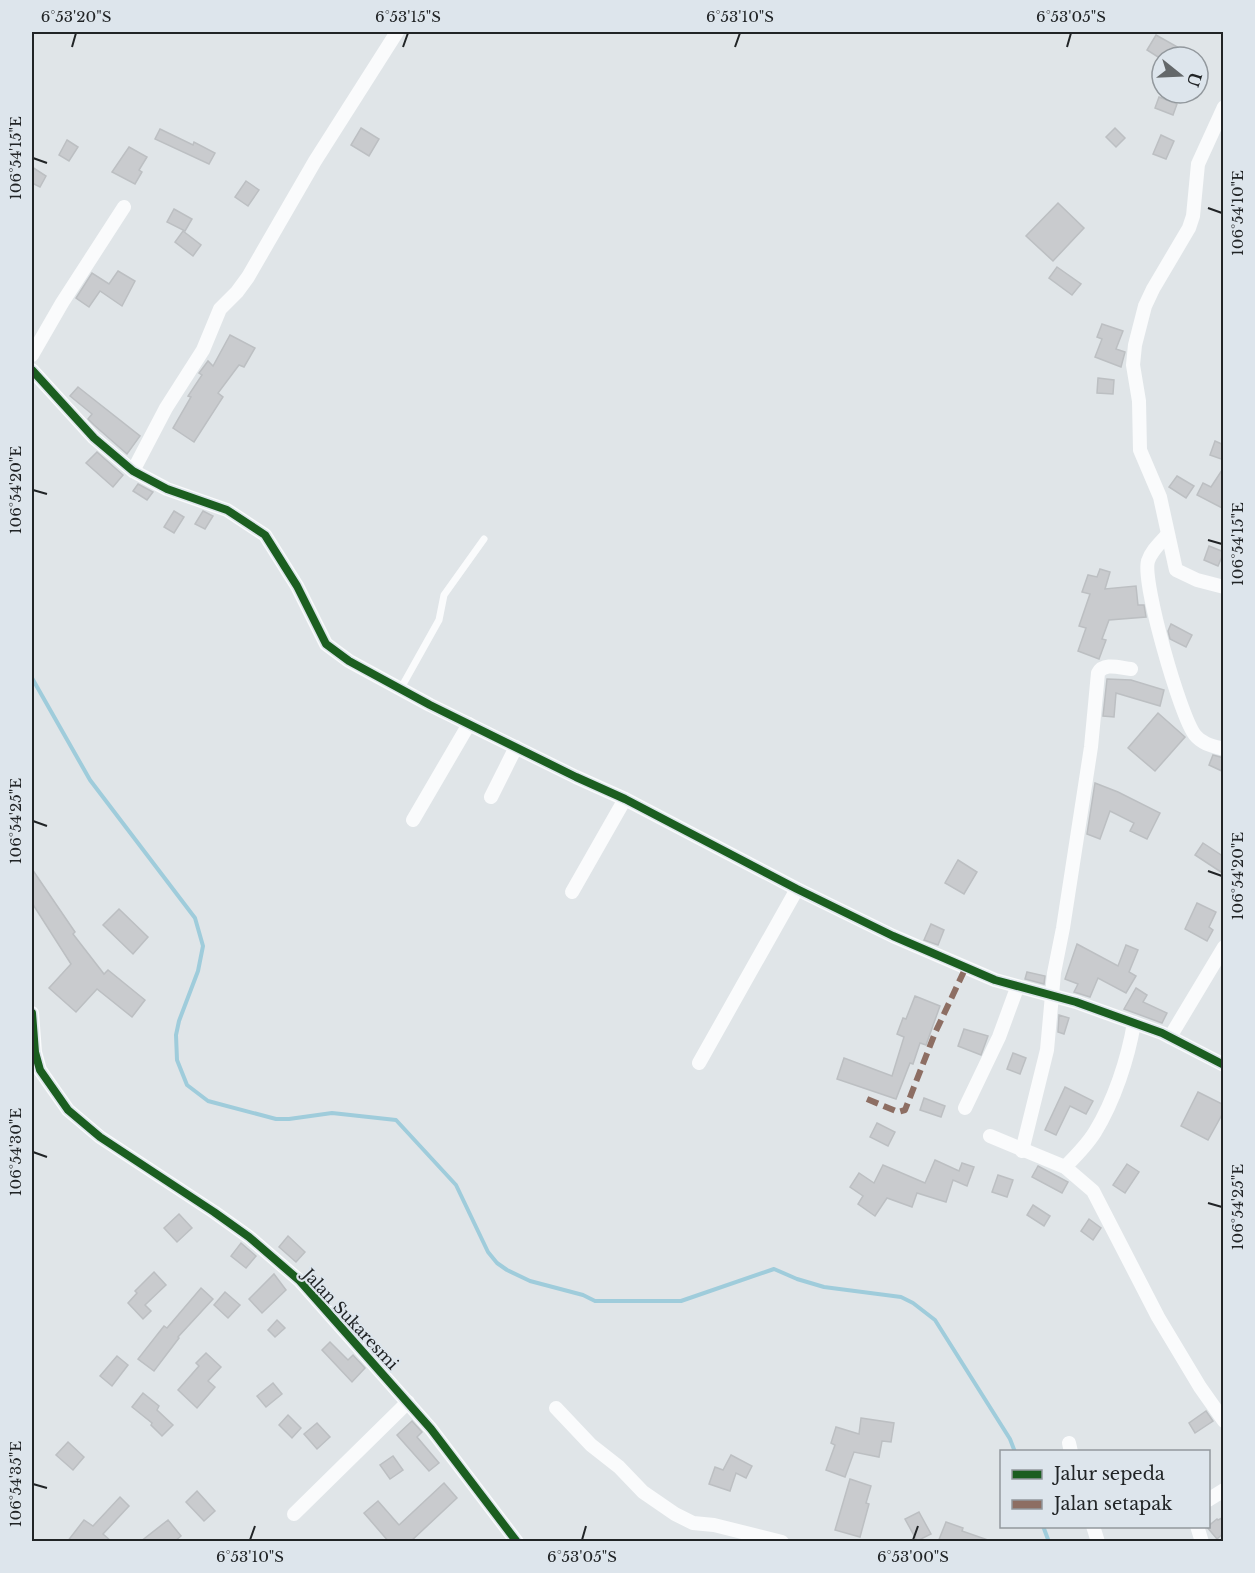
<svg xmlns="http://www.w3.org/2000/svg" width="1255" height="1573" font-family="'Libre Baskerville',serif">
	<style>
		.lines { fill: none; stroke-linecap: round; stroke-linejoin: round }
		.stream { stroke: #9fccdb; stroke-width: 4 }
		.building { fill: #c9cbce; stroke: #bcbfc2; stroke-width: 1.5 }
		.service { stroke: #fafbfc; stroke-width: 7 }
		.minor { stroke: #fafbfc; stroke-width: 14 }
		.quiet { stroke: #8d6e63; stroke-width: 6; stroke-dasharray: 12 6; stroke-linecap: butt }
		.cycleway-casing { stroke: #dde5ec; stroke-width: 11 }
		.cycleway { stroke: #1b5e20; stroke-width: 8 }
		.ticks { fill: none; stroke: #212426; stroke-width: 2 }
		.labels { text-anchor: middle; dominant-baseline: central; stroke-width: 4.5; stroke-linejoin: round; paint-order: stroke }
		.street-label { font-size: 16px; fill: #212426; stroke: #dde5ec }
		.neatline { fill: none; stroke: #212426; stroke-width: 2 }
		.ticks-label { font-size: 15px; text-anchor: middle; fill: #212426 }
	</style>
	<rect width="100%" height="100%" fill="#e0e5e8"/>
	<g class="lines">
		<g class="stream">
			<polyline points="32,678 90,780 195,918 203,946 198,971 179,1021 176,1035 177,1060 187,1085 208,1101 276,1119 289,1119 332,1113 396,1120 456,1185 488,1252 497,1263 507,1270 530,1281 583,1295 595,1301 681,1301 774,1269 797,1279 824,1287 901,1297 913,1303 935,1320 1010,1439 1015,1452"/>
			<polyline points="1043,1526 1049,1542"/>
		</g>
	</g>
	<g class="building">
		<polygon points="1156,35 1181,49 1176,57 1158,57 1147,50"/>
		<polygon points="1159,97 1177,104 1173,115 1155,108"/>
		<polygon points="361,128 379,139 369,156 351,145"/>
		<polygon points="1115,128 1125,138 1116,147 1106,137"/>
		<polygon points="160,129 193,145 194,142 215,153 209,164 155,139"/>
		<polygon points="1161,135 1174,141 1166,159 1153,154"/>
		<polygon points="67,140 78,147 69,161 59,155"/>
		<polygon points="129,147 147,157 139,170 142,172 135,184 112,172"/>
		<polygon points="32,167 46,176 40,187 32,183"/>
		<polygon points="246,181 259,190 248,206 235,197"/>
		<polygon points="1058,203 1084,228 1053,261 1026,236"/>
		<polygon points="174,209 192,219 185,231 167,222"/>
		<polygon points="183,231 201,245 193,256 175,242"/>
		<polygon points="1057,267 1081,284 1072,295 1049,278"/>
		<polygon points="118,271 135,281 122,306 100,291 89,307 76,298 92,273 109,284"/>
		<polygon points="1102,324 1123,331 1116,349 1125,352 1121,367 1095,357 1102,339 1097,337"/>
		<polygon points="230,335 255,348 244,367 239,365 218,393 223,397 194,442 173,428 191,397 188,396 202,375 199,373 208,361 213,366"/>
		<polygon points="1098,378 1114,380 1113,394 1097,393"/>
		<polygon points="78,387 140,436 127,454 94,425 88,419 92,414 70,396"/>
		<polygon points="1215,441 1224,445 1224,460 1210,455"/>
		<polygon points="97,452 123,475 113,487 86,463"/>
		<polygon points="1224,467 1224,509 1197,495 1203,483 1211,487"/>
		<polygon points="1177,476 1194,486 1186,498 1169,487"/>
		<polygon points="138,484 153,492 147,500 133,491"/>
		<polygon points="174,511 184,517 174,533 164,527"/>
		<polygon points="203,511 213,516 205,529 195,524"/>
		<polygon points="1209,546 1224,552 1218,566 1204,560"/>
		<polygon points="1100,569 1110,572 1105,589 1136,586 1138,605 1144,605 1146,617 1109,620 1102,639 1106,640 1099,659 1078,651 1086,628 1079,626 1090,594 1082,592 1088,575 1097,577"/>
		<polygon points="1171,624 1192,635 1186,647 1170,639 1168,631"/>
		<polygon points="1107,679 1131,680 1164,690 1160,706 1116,693 1114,717 1103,716"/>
		<polygon points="1158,713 1185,737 1155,771 1128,748"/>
		<polygon points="1213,755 1224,758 1224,772 1209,765"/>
		<polygon points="1095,783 1118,792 1160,813 1147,839 1130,831 1134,823 1110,811 1100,839 1087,834"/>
		<polygon points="1203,843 1224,857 1224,874 1195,855"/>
		<polygon points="958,860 977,872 964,894 945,883"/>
		<polygon points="32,869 75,932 73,934 104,974 108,970 145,1000 132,1017 97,989 76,1012 49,988 71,964 32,903"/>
		<polygon points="1197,903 1216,912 1209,927 1213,930 1207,941 1185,929"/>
		<polygon points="119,909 148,937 133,954 103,925"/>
		<polygon points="931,924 944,930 938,945 924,940"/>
		<polygon points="1077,944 1118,966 1126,945 1138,950 1129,972 1136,976 1126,993 1098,978 1090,997 1074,992 1078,984 1065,979"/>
		<polygon points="1027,972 1045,976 1044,984 1025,979"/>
		<polygon points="1136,988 1147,995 1143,1002 1167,1013 1162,1023 1124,1009"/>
		<polygon points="915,996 940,1006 926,1045 920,1043 913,1064 910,1063 896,1099 837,1079 844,1058 892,1076 904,1037 897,1034 903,1018 906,1019"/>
		<polygon points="1059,1015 1069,1018 1064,1034 1058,1032"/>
		<polygon points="964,1029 988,1036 981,1055 958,1046"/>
		<polygon points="1013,1053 1026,1058 1020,1074 1007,1069"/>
		<polygon points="1065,1087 1093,1101 1086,1114 1070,1106 1056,1135 1045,1130"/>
		<polygon points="1198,1092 1224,1105 1224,1111 1208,1140 1181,1126"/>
		<polygon points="924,1098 945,1106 941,1117 920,1110"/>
		<polygon points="877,1123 895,1132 888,1146 870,1137"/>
		<polygon points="935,1160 959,1171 962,1163 974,1167 967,1186 953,1180 946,1202 917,1193 912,1207 887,1198 875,1216 858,1204 863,1196 850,1187 859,1173 874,1183 883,1165 925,1183"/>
		<polygon points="1127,1164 1139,1172 1125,1193 1113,1185"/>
		<polygon points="1038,1166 1068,1182 1062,1193 1032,1177"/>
		<polygon points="998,1175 1013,1180 1007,1197 992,1192"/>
		<polygon points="1033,1205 1050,1216 1044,1226 1027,1215"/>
		<polygon points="179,1214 192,1228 177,1242 164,1228"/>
		<polygon points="1089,1219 1101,1228 1093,1240 1081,1231"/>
		<polygon points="288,1236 305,1252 296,1262 279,1247"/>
		<polygon points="241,1243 256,1256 246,1268 231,1256"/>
		<polygon points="154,1272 166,1285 145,1305 151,1311 143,1319 128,1303 137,1293 135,1291"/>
		<polygon points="274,1274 286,1290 262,1313 249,1299"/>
		<polygon points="201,1288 213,1299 178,1337 179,1338 154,1371 138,1359 164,1326 167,1328"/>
		<polygon points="225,1292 240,1305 228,1318 214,1305"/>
		<polygon points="277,1320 285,1328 275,1337 268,1330"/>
		<polygon points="330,1342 348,1360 353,1355 365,1368 352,1382 322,1350"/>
		<polygon points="206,1353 221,1367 208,1381 215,1387 197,1408 178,1390 199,1366 196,1363"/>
		<polygon points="117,1356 128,1365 112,1386 100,1376"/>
		<polygon points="273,1383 282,1394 266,1407 257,1396"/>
		<polygon points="143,1393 159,1406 157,1410 173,1425 162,1436 151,1425 152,1423 132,1407"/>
		<polygon points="1206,1411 1213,1421 1195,1433 1189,1423"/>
		<polygon points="288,1415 301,1428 292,1438 279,1425"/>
		<polygon points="861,1418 894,1423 891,1442 882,1441 879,1457 854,1452 845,1477 826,1470 835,1445 831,1443 836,1427 859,1434"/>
		<polygon points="412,1421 422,1432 417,1437 439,1463 429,1471 397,1435"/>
		<polygon points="317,1423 330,1437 317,1449 304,1434"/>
		<polygon points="68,1442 84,1457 73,1470 56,1455"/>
		<polygon points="731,1455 752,1466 746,1478 736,1473 730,1491 709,1484 715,1467 723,1470"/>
		<polygon points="393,1456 403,1470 390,1479 380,1465"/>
		<polygon points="850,1479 871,1486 866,1503 869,1504 860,1537 835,1530"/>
		<polygon points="444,1483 457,1498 410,1542 389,1542 364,1513 378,1501 399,1525"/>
		<polygon points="197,1491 215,1511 204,1521 186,1502"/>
		<polygon points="120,1497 129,1506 103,1534 112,1542 67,1542 84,1520 93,1526"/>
		<polygon points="919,1512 931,1534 917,1541 905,1519"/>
		<polygon points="1224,1517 1224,1533 1217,1539 1207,1527 1217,1519 1218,1520"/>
		<polygon points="168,1520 181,1536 174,1542 140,1542"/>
		<polygon points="946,1522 963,1528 962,1531 988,1540 988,1542 938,1542"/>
	</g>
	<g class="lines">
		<polyline class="service" points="401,688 439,620 444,595 484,539"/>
		<g class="minor">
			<polyline points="1224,107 1198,164 1193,216 1189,228 1153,289 1145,306 1135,345 1133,365 1139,401 1140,450 1160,497 1176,570 1197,580 1224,587"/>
			<polyline points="32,355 62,303 124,207"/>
			<polyline points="32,370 94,438 133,471 167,489 227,510 265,535 297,586 326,644 349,661 430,705 576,777 625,799 797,889 893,936 995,980 1076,1002 1162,1033 1224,1065"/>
			<polyline points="133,471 166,408 203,350 220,309 237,292 248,277 315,161 397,32"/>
			<path d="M1167,535C1160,543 1151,551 1148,561C1142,582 1180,716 1195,735C1202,744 1213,746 1224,749"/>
			<polyline points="491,797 516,747"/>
			<polyline points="413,820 469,724"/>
			<polyline points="572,892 625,799"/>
			<polyline points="32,1013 35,1052 40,1070 68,1110 100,1137 214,1212 249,1237 300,1281 431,1429 517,1542"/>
			<polyline points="1170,1037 1224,947"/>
			<polyline points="699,1063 797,889"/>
			<polyline points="965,1108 999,1037 1017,988"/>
			<polyline points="990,1136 1065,1167 1093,1191 1158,1317 1200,1387 1224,1421"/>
			<path d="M1022,1151L1047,1050L1054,973L1063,928L1091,747L1098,673C1104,662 1120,668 1131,669"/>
			<path d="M1065,1167C1076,1156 1087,1145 1095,1132C1114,1101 1128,1059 1134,1023"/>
			<polyline points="556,1408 591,1445 619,1467 643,1492 675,1514 693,1523 714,1525 782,1542"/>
			<polyline points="1069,1443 1071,1452"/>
			<polyline points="1208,1500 1224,1490"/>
			<polyline points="294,1514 408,1402"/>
			<polyline points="1093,1526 1098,1542"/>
			<polyline points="1197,1526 1202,1542"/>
		</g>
		<polyline class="quiet" points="867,1099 898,1112 905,1110 935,1033 966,967"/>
		<defs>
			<g id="cycleway">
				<polyline points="32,370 94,438 133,471 167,489 227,510 265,535 297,586 326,644 349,661 430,705 576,777 625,799 797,889 893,936 995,980 1076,1002 1162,1033 1224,1065"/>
				<polyline points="32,1013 35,1052 40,1070 68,1110 100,1137 214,1212 249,1237 300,1281 431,1429 517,1542"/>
			</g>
		</defs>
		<use href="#cycleway" class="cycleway-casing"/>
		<use href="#cycleway" class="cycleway"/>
	</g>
	<path class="ticks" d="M72,47L76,33M403,47L408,33M735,47L740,33M1067,47L1071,33M33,158L47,163M1208,208L1222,213M33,490L47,494M1208,540L1222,544M33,821L47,826M1208,871L1222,876M33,1152L47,1157M1208,1203L1222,1207M33,1484L47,1488M250,1540L255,1526M582,1540L586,1526M913,1540L918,1526"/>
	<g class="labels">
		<g class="street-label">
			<text transform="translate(351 1319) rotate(47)">Jalan Sukaresmi</text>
		</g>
	</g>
	<rect width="1255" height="1573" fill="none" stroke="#dde5ec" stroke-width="66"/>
	<rect x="1000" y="1450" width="210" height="78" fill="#dde5ec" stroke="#92989d" stroke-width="1.5"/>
	<rect x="1012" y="1470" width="30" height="9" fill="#1b5e20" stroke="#92989d" stroke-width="1.5"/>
	<text x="1054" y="1480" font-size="18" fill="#212426">Jalur sepeda</text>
	<rect x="1012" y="1500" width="30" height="9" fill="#8d6e63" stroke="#92989d" stroke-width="1.5"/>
	<text x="1054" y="1510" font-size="18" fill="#212426">Jalan setapak</text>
	<g transform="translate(1180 75) rotate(108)"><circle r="28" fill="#dde5ec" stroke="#92989d" stroke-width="1.5"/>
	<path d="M0-4.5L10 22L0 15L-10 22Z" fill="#64686a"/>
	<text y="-9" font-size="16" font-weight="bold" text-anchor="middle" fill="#212426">U</text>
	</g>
	<rect x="33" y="33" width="1189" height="1507" class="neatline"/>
	<g class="ticks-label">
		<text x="76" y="22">6°53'20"S</text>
		<text x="408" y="22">6°53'15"S</text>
		<text x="740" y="22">6°53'10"S</text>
		<text x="1071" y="22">6°53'05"S</text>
		<text transform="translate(16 158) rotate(-90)" y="5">106°54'15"E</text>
		<text transform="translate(1238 213) rotate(-90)" y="5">106°54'10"E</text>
		<text transform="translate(16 490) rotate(-90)" y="5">106°54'20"E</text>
		<text transform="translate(1238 544) rotate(-90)" y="5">106°54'15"E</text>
		<text transform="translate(16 821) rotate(-90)" y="5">106°54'25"E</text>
		<text transform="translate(1238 876) rotate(-90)" y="5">106°54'20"E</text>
		<text transform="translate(16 1152) rotate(-90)" y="5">106°54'30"E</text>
		<text transform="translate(1238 1207) rotate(-90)" y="5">106°54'25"E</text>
		<text transform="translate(16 1484) rotate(-90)" y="5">106°54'35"E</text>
		<text x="250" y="1562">6°53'10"S</text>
		<text x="582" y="1562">6°53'05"S</text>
		<text x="913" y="1562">6°53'00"S</text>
	</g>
</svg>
